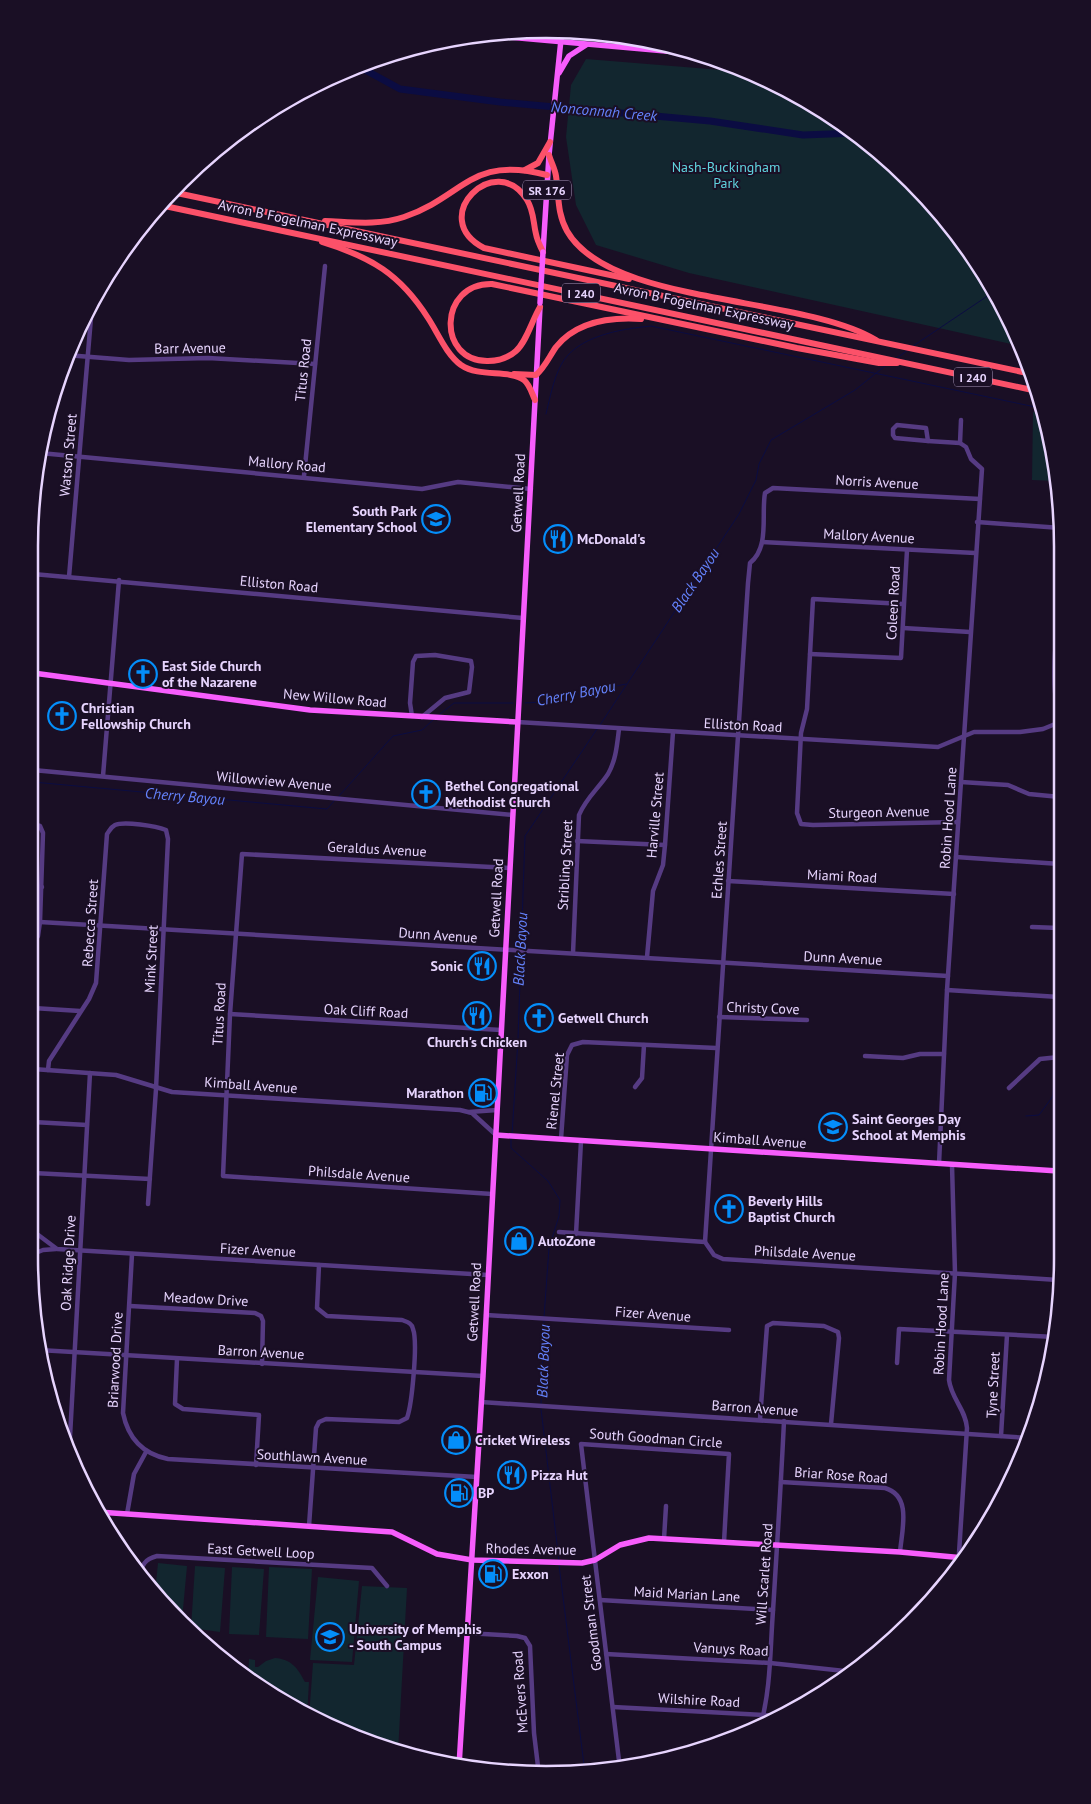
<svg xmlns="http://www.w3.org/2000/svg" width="1091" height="1804" font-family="'PT Sans',sans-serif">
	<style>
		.green { fill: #12262f }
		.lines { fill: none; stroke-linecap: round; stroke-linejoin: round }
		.stream { stroke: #0b0c42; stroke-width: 1 }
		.river { stroke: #0b0c42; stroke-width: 7 }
		.minor { stroke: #563b83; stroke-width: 4.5 }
		.major { stroke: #f75dfc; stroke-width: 5.5 }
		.highway { stroke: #fc5169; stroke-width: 6 }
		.major-bridge { stroke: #f75dfc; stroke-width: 5.5 }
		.labels { text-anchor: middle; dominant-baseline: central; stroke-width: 4; stroke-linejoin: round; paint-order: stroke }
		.shield { fill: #1a0f25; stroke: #aa99bd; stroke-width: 1 }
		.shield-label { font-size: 12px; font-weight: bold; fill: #e7d4fe }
		.park-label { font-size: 14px; fill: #60d3de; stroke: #1a0f25 }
		.street-label { font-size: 14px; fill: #e7d4fe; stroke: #1a0f25 }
		.poi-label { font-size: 14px; font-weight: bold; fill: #e7d4fe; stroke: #1a0f25; text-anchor: start }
		.water-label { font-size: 15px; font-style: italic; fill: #6482fc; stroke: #1a0f25 }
		.rim { fill: none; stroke: #e7d4fe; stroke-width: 2.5 }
	</style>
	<rect width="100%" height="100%" fill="#1a0f25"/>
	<g class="green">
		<polygon points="586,59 746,72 774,82 860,135 934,205 993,287 1020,346 689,273 596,245 576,205 566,137 571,85"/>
		<polygon points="1033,412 1042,414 1055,481 1032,480"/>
		<polygon points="158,1563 187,1566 182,1620 155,1593"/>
		<polygon points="195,1566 225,1568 220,1632 191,1628"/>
		<polygon points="232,1567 264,1569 259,1635 229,1634"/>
		<polygon points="269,1567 312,1569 308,1639 266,1637"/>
		<polygon points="318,1577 359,1581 352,1662 310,1660"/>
		<polygon points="362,1586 407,1588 398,1752 380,1748 309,1717 313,1663 354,1665"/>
		<path d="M275,1658C291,1659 298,1668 305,1682H309L307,1716L248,1679L249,1659L255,1660V1667H258L266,1661Z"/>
	</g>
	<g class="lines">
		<g class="stream">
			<polyline points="913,346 995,291"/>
			<polyline points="897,358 908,350"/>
			<path d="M546,414C550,398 553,380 561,365C576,336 621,329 651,326L1040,408"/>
			<polyline points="525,703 541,702 626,684"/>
			<polyline points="440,714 454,703 513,703"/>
			<polyline points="600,725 739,514 756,480 759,464 771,440 855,390 885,366"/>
			<polyline points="33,782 327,809 334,801"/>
			<polyline points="339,796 393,736 422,730 433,720"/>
			<polyline points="1055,1056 1056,1039 1059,1033"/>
			<polyline points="1026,1116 1039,1115 1053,1096 1055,1060"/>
			<polyline points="512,1135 518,1039 525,836 597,729"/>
			<polyline points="511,1139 511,1148 548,1181 560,1200 559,1216 549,1248 544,1317"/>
			<polyline points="541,1405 544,1321"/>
			<polyline points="541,1409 559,1561"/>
			<polyline points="559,1565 585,1773"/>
		</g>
		<polyline class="river" points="358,66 400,89 500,102 710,121 803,135 856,133"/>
		<g class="minor">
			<polyline points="66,355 129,360 208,358 315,364"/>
			<polygon points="897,425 926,428 928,441 895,438 893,435 893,429"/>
			<polyline points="928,441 960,443"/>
			<polyline points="40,453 422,489 458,482 531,489"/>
			<polyline points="304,476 325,266"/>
			<polyline points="977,522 1061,528"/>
			<polyline points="762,542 975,553"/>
			<polyline points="33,574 523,618"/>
			<polyline points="69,577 92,306"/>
			<polyline points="903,604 813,599 807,709 801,733 797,813 801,824 813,825 958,822"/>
			<polyline points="903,628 970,632"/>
			<polyline points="810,654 901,658 907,550"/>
			<polyline points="412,716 410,703 413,662 416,656 435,655 471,661 472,667 469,692 445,698 422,717"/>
			<path d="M1060,718C1052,699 1053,638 1061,619"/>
			<polyline points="517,722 938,747 974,732 1020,732 1043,729 1060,722"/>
			<polyline points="33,770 513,815"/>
			<polyline points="103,776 119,580"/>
			<polyline points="961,782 1008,785 1029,794 1060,797"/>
			<polyline points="33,824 40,826 43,833 40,922 38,936 33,944"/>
			<polyline points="577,841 665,845"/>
			<polyline points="956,857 1060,864"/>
			<polyline points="728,881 954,894"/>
			<polyline points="33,886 42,887"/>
			<polyline points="40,922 948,976"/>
			<polyline points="1032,927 1059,928"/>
			<path d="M573,953L579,815C586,798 598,789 608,774C616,760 617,745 619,729"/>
			<polyline points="647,957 653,891 663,865 665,845 673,732"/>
			<polyline points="947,990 1059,997"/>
			<polyline points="33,1008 80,1011"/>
			<polyline points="230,1014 501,1030"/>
			<polyline points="719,1017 807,1020"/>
			<polyline points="865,1056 903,1058 920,1054 944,1054"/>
			<polyline points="33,1069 116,1075 172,1092 460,1110 472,1113 496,1135"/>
			<path d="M48,1070L49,1061L89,999L96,983L107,834C110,830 111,827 115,825C124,821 156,826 166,830L168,839L156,1089L148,1204"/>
			<polyline points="635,1087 642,1078 644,1045"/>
			<polyline points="1009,1088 1040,1059 1059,1057"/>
			<polyline points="469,1112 497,1110"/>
			<polyline points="33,1122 87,1125"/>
			<polyline points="561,1139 567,1055 572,1045 583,1042 716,1048"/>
			<polyline points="939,1164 947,990 982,469 971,459 966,447 960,443 961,420"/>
			<path d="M952,1165L955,1273L949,1380C951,1398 966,1410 967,1428L958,1569"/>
			<polyline points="33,1173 150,1179"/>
			<polyline points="492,1194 223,1176 230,1014 242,854 510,868"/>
			<polyline points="33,1231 57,1249 488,1275"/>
			<polyline points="559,1232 705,1242 714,1255 723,1259 1058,1280"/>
			<polyline points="576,1234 581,1141"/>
			<path d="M705,1242L748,583L750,563C770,547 761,515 765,493L773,488L980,499"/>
			<polyline points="33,1254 43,1250 56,1249"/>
			<path d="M132,1254L123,1413C128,1438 143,1454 168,1459L477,1477"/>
			<polyline points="130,1306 255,1313 261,1316 263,1321 262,1364"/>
			<polyline points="486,1315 729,1330"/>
			<polyline points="39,1350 483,1376"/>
			<polyline points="177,1359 175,1404 183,1409 259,1415 256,1465"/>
			<polyline points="897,1363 899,1329 1055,1337"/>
			<polyline points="481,1402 1028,1438"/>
			<polyline points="760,1419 767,1326 773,1323 824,1326 838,1332 839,1338 831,1424"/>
			<polyline points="1001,1436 1007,1335"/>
			<polyline points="69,1455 90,1073"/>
			<path d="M781,1482L885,1488C912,1496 902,1529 900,1552"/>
			<polyline points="127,1514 134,1474 146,1452"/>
			<path d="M309,1526L316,1428L319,1422L326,1419L399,1422L407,1418C412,1404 418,1342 413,1329C412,1323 407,1322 402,1320L327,1316L317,1308L319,1265"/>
			<polyline points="664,1539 666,1506"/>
			<path d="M140,1578C141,1565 145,1559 157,1556L372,1568L387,1586"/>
			<polyline points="600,1600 773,1610"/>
			<polyline points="466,1633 517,1636 525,1638 530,1646 534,1733 539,1775"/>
			<polyline points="606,1654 770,1663 854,1672"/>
			<polyline points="613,1707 783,1716"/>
			<path d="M760,1728C771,1689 770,1650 773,1611C777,1547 781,1484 784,1421"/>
			<polyline points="619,1762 646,1763"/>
			<polyline points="620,1769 581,1444 729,1454 724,1542"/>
		</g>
		<g class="major">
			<polyline points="473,34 699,54"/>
			<polyline points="559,73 569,56 586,45"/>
			<polyline points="543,252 549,155 562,30"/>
			<polyline points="33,673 310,710 517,722"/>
			<polyline points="496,1135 1058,1171"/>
			<polyline points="98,1512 392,1532 437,1554 472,1560 582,1563 595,1560 620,1545 649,1538 900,1552 964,1558"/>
			<polyline points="459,1766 483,1376 540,307"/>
		</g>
		<g class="highway">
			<path d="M549,155C551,162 555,169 556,176C559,196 557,213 567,231C610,306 802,295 876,340"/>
			<polyline points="525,170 538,163 550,142"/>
			<polyline points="172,192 1032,374"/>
			<polyline points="160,205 1037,391"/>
			<path d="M325,221C352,222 377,226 404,217C465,196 470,155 547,175"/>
			<path d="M322,242C371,257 400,274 428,318C438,333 446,354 461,365C480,378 508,369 524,380C530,385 532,394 535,400"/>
			<path d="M543,252C540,246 537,240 536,234C533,222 534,211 527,200C496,149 426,218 484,248L629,279"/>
			<path d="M540,307C532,320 527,341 516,351C508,358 499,361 488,361C437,362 438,283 492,284L797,348L879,363H897"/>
			<path d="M514,374L536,375C545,367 549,357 556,347C576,322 610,317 641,319"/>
		</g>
		<polyline class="major-bridge" points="540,303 543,252"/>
	</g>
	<defs>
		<symbol id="school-ring" viewBox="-11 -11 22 22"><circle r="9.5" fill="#1a0f25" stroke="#048efa" stroke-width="1.5"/><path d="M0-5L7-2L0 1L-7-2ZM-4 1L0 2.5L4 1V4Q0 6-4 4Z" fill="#048efa"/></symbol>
		<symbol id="restaurant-ring" viewBox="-11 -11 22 22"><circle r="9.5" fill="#1a0f25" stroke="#048efa" stroke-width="1.5"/><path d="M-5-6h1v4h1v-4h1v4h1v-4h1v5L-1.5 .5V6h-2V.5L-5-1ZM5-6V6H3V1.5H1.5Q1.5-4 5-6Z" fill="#048efa"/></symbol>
		<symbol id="church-ring" viewBox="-11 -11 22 22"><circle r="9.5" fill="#1a0f25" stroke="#048efa" stroke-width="1.5"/><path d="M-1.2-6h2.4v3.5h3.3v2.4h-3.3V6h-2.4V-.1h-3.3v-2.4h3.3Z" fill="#048efa"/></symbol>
		<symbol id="fuel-ring" viewBox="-11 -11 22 22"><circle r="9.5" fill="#1a0f25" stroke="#048efa" stroke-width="1.5"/><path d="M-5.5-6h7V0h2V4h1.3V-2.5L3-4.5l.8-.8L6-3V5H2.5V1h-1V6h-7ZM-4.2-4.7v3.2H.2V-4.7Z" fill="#048efa"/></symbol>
		<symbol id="shop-ring" viewBox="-11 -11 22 22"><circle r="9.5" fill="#1a0f25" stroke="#048efa" stroke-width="1.5"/><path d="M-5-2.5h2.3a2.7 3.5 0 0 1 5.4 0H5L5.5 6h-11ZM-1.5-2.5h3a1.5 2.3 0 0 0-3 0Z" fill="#048efa"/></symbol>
		<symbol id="university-ring" viewBox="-11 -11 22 22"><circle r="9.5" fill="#1a0f25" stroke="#048efa" stroke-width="1.5"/><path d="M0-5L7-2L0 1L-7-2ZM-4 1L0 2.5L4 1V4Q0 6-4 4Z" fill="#048efa"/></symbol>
	</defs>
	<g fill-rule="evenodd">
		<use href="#school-ring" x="420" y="503" width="32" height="32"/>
		<use href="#restaurant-ring" x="542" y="523" width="32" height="32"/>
		<use href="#church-ring" x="127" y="658" width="32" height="32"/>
		<use href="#church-ring" x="46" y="700" width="32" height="32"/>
		<use href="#church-ring" x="410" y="778" width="32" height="32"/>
		<use href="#restaurant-ring" x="466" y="950" width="32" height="32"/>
		<use href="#restaurant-ring" x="461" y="1000" width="32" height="32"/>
		<use href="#church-ring" x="523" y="1002" width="32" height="32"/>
		<use href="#fuel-ring" x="467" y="1077" width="32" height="32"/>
		<use href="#school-ring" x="817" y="1111" width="32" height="32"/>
		<use href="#church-ring" x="713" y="1193" width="32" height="32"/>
		<use href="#shop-ring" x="503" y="1225" width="32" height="32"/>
		<use href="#shop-ring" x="440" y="1424" width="32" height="32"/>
		<use href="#restaurant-ring" x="496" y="1459" width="32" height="32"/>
		<use href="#fuel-ring" x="443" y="1477" width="32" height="32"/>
		<use href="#fuel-ring" x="477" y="1558" width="32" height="32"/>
		<use href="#university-ring" x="314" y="1621" width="32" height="32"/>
	</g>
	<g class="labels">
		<g class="shield">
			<rect x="523" y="180.5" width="48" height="19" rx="4"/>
			<rect x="562" y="283.5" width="38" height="19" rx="4"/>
			<rect x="954" y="367.5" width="38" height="19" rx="4"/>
		</g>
		<g class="shield-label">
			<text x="547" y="190">SR 176</text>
			<text x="581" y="293">I 240</text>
			<text x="973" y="377">I 240</text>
		</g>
		<g class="park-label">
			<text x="726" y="167">Nash-Buckingham<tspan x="726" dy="16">Park</tspan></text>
		</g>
		<g class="street-label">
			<text transform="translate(308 223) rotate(12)">Avron B Fogelman Expressway</text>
			<text transform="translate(704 306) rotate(12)">Avron B Fogelman Expressway</text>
			<text transform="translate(190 348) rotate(-1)">Barr Avenue</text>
			<text transform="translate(303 370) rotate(-84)">Titus Road</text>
			<text transform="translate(68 455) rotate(-85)">Watson Street</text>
			<text transform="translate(287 464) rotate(5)">Mallory Road</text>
			<text transform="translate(877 482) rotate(3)">Norris Avenue</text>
			<text transform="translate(518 493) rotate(-87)">Getwell Road</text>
			<text transform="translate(869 536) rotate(3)">Mallory Avenue</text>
			<text transform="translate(279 584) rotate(5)">Elliston Road</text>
			<text transform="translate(893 603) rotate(-87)">Coleen Road</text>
			<text transform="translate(335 698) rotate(5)">New Willow Road</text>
			<text transform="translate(743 725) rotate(3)">Elliston Road</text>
			<text transform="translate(274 781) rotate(5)">Willowview Avenue</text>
			<text transform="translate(879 812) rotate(-1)">Sturgeon Avenue</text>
			<text transform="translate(655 815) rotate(-85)">Harville Street</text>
			<text transform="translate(948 818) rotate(-86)">Robin Hood Lane</text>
			<text transform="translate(377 849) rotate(3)">Geraldus Avenue</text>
			<text transform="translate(719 860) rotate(-86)">Echles Street</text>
			<text transform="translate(565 865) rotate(-87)">Stribling Street</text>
			<text transform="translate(842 876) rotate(3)">Miami Road</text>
			<text transform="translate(496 898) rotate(-87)">Getwell Road</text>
			<text transform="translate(90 923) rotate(-86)">Rebecca Street</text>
			<text transform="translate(438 935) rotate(4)">Dunn Avenue</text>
			<text transform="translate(843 958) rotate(3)">Dunn Avenue</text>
			<text transform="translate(151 959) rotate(-87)">Mink Street</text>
			<text transform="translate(763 1008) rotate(2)">Christy Cove</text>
			<text transform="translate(366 1011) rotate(3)">Oak Cliff Road</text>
			<text transform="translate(219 1014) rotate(-87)">Titus Road</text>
			<text transform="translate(251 1085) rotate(4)">Kimball Avenue</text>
			<text transform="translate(555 1091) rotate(-84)">Rienel Street</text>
			<text transform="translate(760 1140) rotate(4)">Kimball Avenue</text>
			<text transform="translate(359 1174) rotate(4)">Philsdale Avenue</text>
			<text transform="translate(258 1250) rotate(3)">Fizer Avenue</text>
			<text transform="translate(805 1253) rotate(3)">Philsdale Avenue</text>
			<text transform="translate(68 1263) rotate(-87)">Oak Ridge Drive</text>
			<text transform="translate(206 1299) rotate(3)">Meadow Drive</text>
			<text transform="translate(474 1302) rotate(-87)">Getwell Road</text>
			<text transform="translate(653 1314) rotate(4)">Fizer Avenue</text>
			<text transform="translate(941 1324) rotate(-87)">Robin Hood Lane</text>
			<text transform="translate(261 1352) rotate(3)">Barron Avenue</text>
			<text transform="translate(115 1360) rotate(-87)">Briarwood Drive</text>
			<text transform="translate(993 1385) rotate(-87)">Tyne Street</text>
			<text transform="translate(755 1408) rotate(4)">Barron Avenue</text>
			<text transform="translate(656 1438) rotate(4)">South Goodman Circle</text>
			<text transform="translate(312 1457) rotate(3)">Southlawn Avenue</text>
			<text transform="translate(841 1475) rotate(4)">Briar Rose Road</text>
			<text transform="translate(531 1549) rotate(1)">Rhodes Avenue</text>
			<text transform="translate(261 1551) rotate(3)">East Getwell Loop</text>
			<text transform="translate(764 1574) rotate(-86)">Will Scarlet Road</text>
			<text transform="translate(687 1594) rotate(3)">Maid Marian Lane</text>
			<text transform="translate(591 1623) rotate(-97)">Goodman Street</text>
			<text transform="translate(731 1649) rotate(3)">Vanuys Road</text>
			<text transform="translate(520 1692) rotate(-94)">McEvers Road</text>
			<text transform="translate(699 1700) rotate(3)">Wilshire Road</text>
		</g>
		<g class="poi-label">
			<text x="417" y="511" text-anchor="end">South Park<tspan x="417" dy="16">Elementary School</tspan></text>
			<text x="577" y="539">McDonald's</text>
			<text x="162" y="666">East Side Church<tspan x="162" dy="16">of the Nazarene</tspan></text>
			<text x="81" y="708">Christian<tspan x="81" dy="16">Fellowship Church</tspan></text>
			<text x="445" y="786">Bethel Congregational<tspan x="445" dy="16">Methodist Church</tspan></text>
			<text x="463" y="966" text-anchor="end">Sonic</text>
			<text x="558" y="1018">Getwell Church</text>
			<text x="477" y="1042" text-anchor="middle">Church's Chicken</text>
			<text x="464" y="1093" text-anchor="end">Marathon</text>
			<text x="852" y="1119">Saint Georges Day<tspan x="852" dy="16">School at Memphis</tspan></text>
			<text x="748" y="1201">Beverly Hills<tspan x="748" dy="16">Baptist Church</tspan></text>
			<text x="538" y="1241">AutoZone</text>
			<text x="475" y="1440">Cricket Wireless</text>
			<text x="531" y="1475">Pizza Hut</text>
			<text x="478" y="1493">BP</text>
			<text x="512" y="1574">Exxon</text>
			<text x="349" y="1629">University of Memphis<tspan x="349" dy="16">- South Campus</tspan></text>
		</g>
		<g class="water-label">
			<text transform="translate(604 111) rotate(5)">Nonconnah Creek</text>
			<text transform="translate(695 580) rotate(-56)">Black Bayou</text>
			<text transform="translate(576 693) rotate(-11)">Cherry Bayou</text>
			<text transform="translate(185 796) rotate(5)">Cherry Bayou</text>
			<text transform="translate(520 949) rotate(-87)">Black Bayou</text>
			<text transform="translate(543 1361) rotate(-88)">Black Bayou</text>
		</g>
	</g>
	<path d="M0 0H1091V1804H0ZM546 38H546A508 508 0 0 1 1054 546V1258A508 508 0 0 1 546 1766H546A508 508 0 0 1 38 1258V546A508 508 0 0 1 546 38Z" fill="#1a0f25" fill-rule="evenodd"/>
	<path class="rim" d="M546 38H546A508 508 0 0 1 1054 546V1258A508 508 0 0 1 546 1766H546A508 508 0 0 1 38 1258V546A508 508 0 0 1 546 38Z"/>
</svg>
